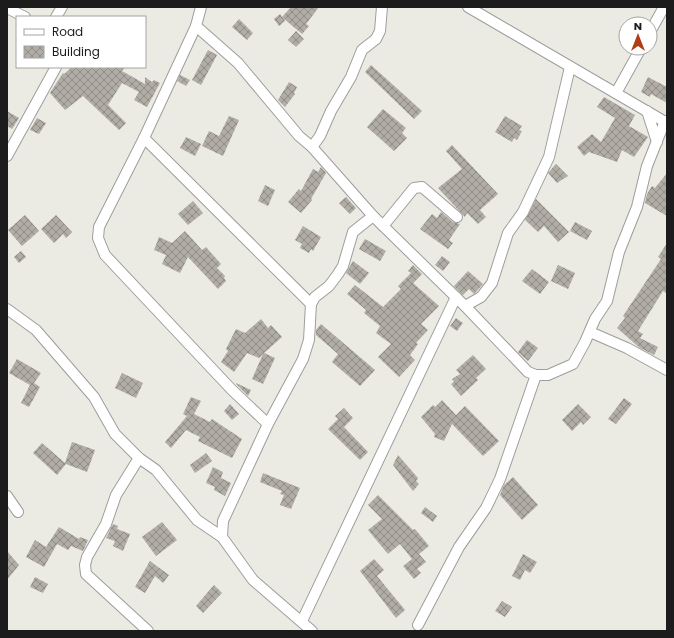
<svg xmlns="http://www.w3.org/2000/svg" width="674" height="638" font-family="Poppins,sans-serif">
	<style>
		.building { fill: url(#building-cross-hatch) }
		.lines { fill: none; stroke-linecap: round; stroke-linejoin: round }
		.street-casing { stroke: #9d9d9d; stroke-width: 12 }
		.street { stroke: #fff; stroke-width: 10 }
	</style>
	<defs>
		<pattern id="building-cross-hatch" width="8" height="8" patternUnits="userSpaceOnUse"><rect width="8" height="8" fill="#b1ada6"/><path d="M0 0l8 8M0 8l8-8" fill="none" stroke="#8f8c86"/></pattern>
	</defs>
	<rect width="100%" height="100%" fill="#ecebe3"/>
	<g class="building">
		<polygon points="291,7 319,7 306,24 309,26 302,34 283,18 285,21 279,26 274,19 280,14 282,17"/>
		<polygon points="239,19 253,33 247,40 232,27"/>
		<polygon points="296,31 304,39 296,47 288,40"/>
		<polygon points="208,50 217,55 201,85 192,80"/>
		<polygon points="371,65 422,111 414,119 365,72"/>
		<polygon points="72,67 125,67 122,71 145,84 145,77 152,82 154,80 160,83 147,107 134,100 139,92 122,83 108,105 126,123 119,130 83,96 65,110 50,93 63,73 64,74"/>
		<polygon points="180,75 190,80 186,86 177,81"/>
		<polygon points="648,77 667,87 667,103 651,94 650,97 641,92"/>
		<polygon points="289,82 297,87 294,93 295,94 285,107 278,100"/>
		<polygon points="604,97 635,115 629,126 648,137 634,157 622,150 617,162 589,152 584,156 577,147 592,134 601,142 615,118 597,107"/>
		<polygon points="383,109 406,128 402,133 407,138 394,151 367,127"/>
		<polygon points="7,111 19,118 12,129 7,126"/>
		<polygon points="229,116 239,120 223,156 202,146 209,131 219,136"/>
		<polygon points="505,116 522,126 519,130 522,131 517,140 514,138 512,142 495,132"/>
		<polygon points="37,118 46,123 39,134 30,130"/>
		<polygon points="186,137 201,144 195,156 180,148"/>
		<polygon points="452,145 498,194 480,210 486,217 478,224 467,213 465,217 438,188 462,169 446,151"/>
		<polygon points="556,164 568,176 557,183 548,173"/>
		<polygon points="321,167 326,173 311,199 312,200 301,213 288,202 299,189 301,191 313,169 318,172"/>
		<polygon points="667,173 667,216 645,203 647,194 652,186 655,188"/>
		<polygon points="265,185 275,190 268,206 258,201"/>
		<polygon points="346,197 356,208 350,214 339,203"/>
		<polygon points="536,199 569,232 558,242 544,226 538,232 525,220"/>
		<polygon points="193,201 203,213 188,225 178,214"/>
		<polygon points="441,212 453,222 460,224 449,240 453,243 448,249 420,229 432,214 437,218"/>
		<polygon points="25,215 39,231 22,246 8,230"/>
		<polygon points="56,215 72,232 66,238 63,234 54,243 41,229"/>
		<polygon points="575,222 592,231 587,240 570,231"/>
		<polygon points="303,226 321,237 313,251 311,249 309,253 300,248 302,244 295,240"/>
		<polygon points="185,231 202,250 206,247 221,264 217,268 225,276 224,278 226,281 218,289 188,257 180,273 162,264 166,255 154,250 159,237 172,243"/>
		<polygon points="365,239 386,251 380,261 359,249"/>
		<polygon points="667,243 667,294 663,291 638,331 643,334 640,338 658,347 654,355 640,348 617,328 625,318 623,316 661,259 658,257"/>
		<polygon points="21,251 26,257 19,263 14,257"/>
		<polygon points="442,256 450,262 443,271 435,265"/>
		<polygon points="353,261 369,273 360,284 346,273"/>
		<polygon points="413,265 422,274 413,283 439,306 421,324 428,330 416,343 418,344 410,355 415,360 399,377 378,357 391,344 376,333 380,326 364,313 366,310 347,294 355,285 383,307 401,289 398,286 411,273 408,271"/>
		<polygon points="558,265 575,273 568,289 551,281"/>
		<polygon points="532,269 549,282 540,294 522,281"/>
		<polygon points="468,271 483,284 474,294 469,289 463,295 454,286"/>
		<polygon points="456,318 463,323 457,331 450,326"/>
		<polygon points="261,319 268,328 271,325 282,337 264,353 275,358 263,384 252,379 263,354 259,358 247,353 234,372 221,362 228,351 226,349 236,329 245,333"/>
		<polygon points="321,324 375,370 360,386 332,362 338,354 316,335 316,330"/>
		<polygon points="527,340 538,348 528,361 518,352"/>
		<polygon points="473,355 486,369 476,378 478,380 461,396 451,384 454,382 452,379 460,374 456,370"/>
		<polygon points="17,359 41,373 34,383 40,387 29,407 21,403 30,385 9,373"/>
		<polygon points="122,373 143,383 136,398 115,388"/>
		<polygon points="236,383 251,390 248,396 236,384"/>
		<polygon points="191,397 201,401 194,414 210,422 212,419 242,439 232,458 198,441 200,437 186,430 171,448 165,442 187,416 183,414"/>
		<polygon points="624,398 632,404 616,424 608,419"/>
		<polygon points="442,400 456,415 465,406 499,441 483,456 452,424 444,441 434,437 435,434 421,417 433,405 435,407"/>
		<polygon points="230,404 239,414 232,420 224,411"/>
		<polygon points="578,404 591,417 583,425 581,422 572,431 562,420"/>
		<polygon points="344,408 353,418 344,427 368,452 360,460 328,429 338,419 335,416"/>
		<polygon points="72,442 95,450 87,472 66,464 57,475 33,453 42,443 65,463"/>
		<polygon points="206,453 212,461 195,473 190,465"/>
		<polygon points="398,455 418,478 416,481 419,484 413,491 393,465"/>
		<polygon points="213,467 223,472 221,478 231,483 225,496 214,490 215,487 206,483"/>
		<polygon points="263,473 300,488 291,509 280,505 284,495 280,494 282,491 260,482"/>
		<polygon points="513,477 538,505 522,520 500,495 504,485"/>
		<polygon points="378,495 413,530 415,529 429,546 419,554 426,562 417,569 421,573 414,579 403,566 412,559 400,544 388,554 368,530 382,519 368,505"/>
		<polygon points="425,507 437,516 433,522 421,513"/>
		<polygon points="162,522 177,540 156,556 142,537"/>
		<polygon points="113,524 118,526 117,529 130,534 123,551 113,546 115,541 106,538"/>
		<polygon points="59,527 79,539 80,537 88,540 83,551 71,546 68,550 57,544 44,567 26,557 35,540 46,547"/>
		<polygon points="7,551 19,565 7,580"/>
		<polygon points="523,554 537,562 530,573 525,570 520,580 512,576"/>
		<polygon points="374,559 384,570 377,576 405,610 396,618 360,571"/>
		<polygon points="150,561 169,575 163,583 155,576 145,593 135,587"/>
		<polygon points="35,577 48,584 43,593 30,587"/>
		<polygon points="214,585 222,593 203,613 196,606"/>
		<polygon points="502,601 512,607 505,617 495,611"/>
	</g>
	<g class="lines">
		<defs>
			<g id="street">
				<polyline points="201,7 196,26 144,138 99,227 98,238 105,255 232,390 268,424"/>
				<polyline points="468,7 667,123"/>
				<polyline points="7,8 25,17"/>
				<polyline points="56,17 62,7"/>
				<polyline points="196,26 238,63 299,136 312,147 373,216 465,306 528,372 536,375 548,375 573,364 585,342 595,319 607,301 619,252 637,207 647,166 665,121"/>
				<polyline points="650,32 664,7"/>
				<polyline points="616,93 641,48"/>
				<polyline points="647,111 657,142"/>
				<polyline points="144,138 311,304"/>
				<polyline points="312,147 320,136 331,111 351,77 362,50 376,39 380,31 382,7"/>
				<polyline points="7,156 56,67"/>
				<polyline points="383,226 414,188 422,187 457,217"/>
				<polyline points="465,306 481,297 492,283 508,233 523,212 549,157 570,67"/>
				<polyline points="7,309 36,330 94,397 115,434 139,458 156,470 197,520 222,537"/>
				<polyline points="590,332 627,348 667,370"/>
				<polyline points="139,458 116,495 106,524 87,557 85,565 86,574 148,631"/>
				<polyline points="7,496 18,512"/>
				<polyline points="302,621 456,297"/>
				<polyline points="418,625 459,547 486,508 500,479 536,375"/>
				<polyline points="312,631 253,580 222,537 223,521 268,424 303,359 309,340 311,304 315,297 329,286 338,274 343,266 353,232 373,216"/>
			</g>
		</defs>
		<use href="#street" class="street-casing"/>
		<use href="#street" class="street"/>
	</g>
	<rect width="674" height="638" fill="none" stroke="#1c1c1c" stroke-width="16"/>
	<rect x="16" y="16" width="130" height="52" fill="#ffffff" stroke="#a4a4a4"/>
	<rect x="24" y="29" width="20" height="6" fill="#ffffff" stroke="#a4a4a4"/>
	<text x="52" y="36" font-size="12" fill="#1c1c1c">Road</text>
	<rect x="24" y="46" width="20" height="12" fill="url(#building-cross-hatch)" stroke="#a4a4a4"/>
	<text x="52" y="56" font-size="12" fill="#1c1c1c">Building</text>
	<g transform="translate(638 36)"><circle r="19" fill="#ffffff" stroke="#a4a4a4"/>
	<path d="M0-3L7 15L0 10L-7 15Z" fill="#b13d16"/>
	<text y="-6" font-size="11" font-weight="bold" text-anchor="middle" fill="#1c1c1c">N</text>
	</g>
</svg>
